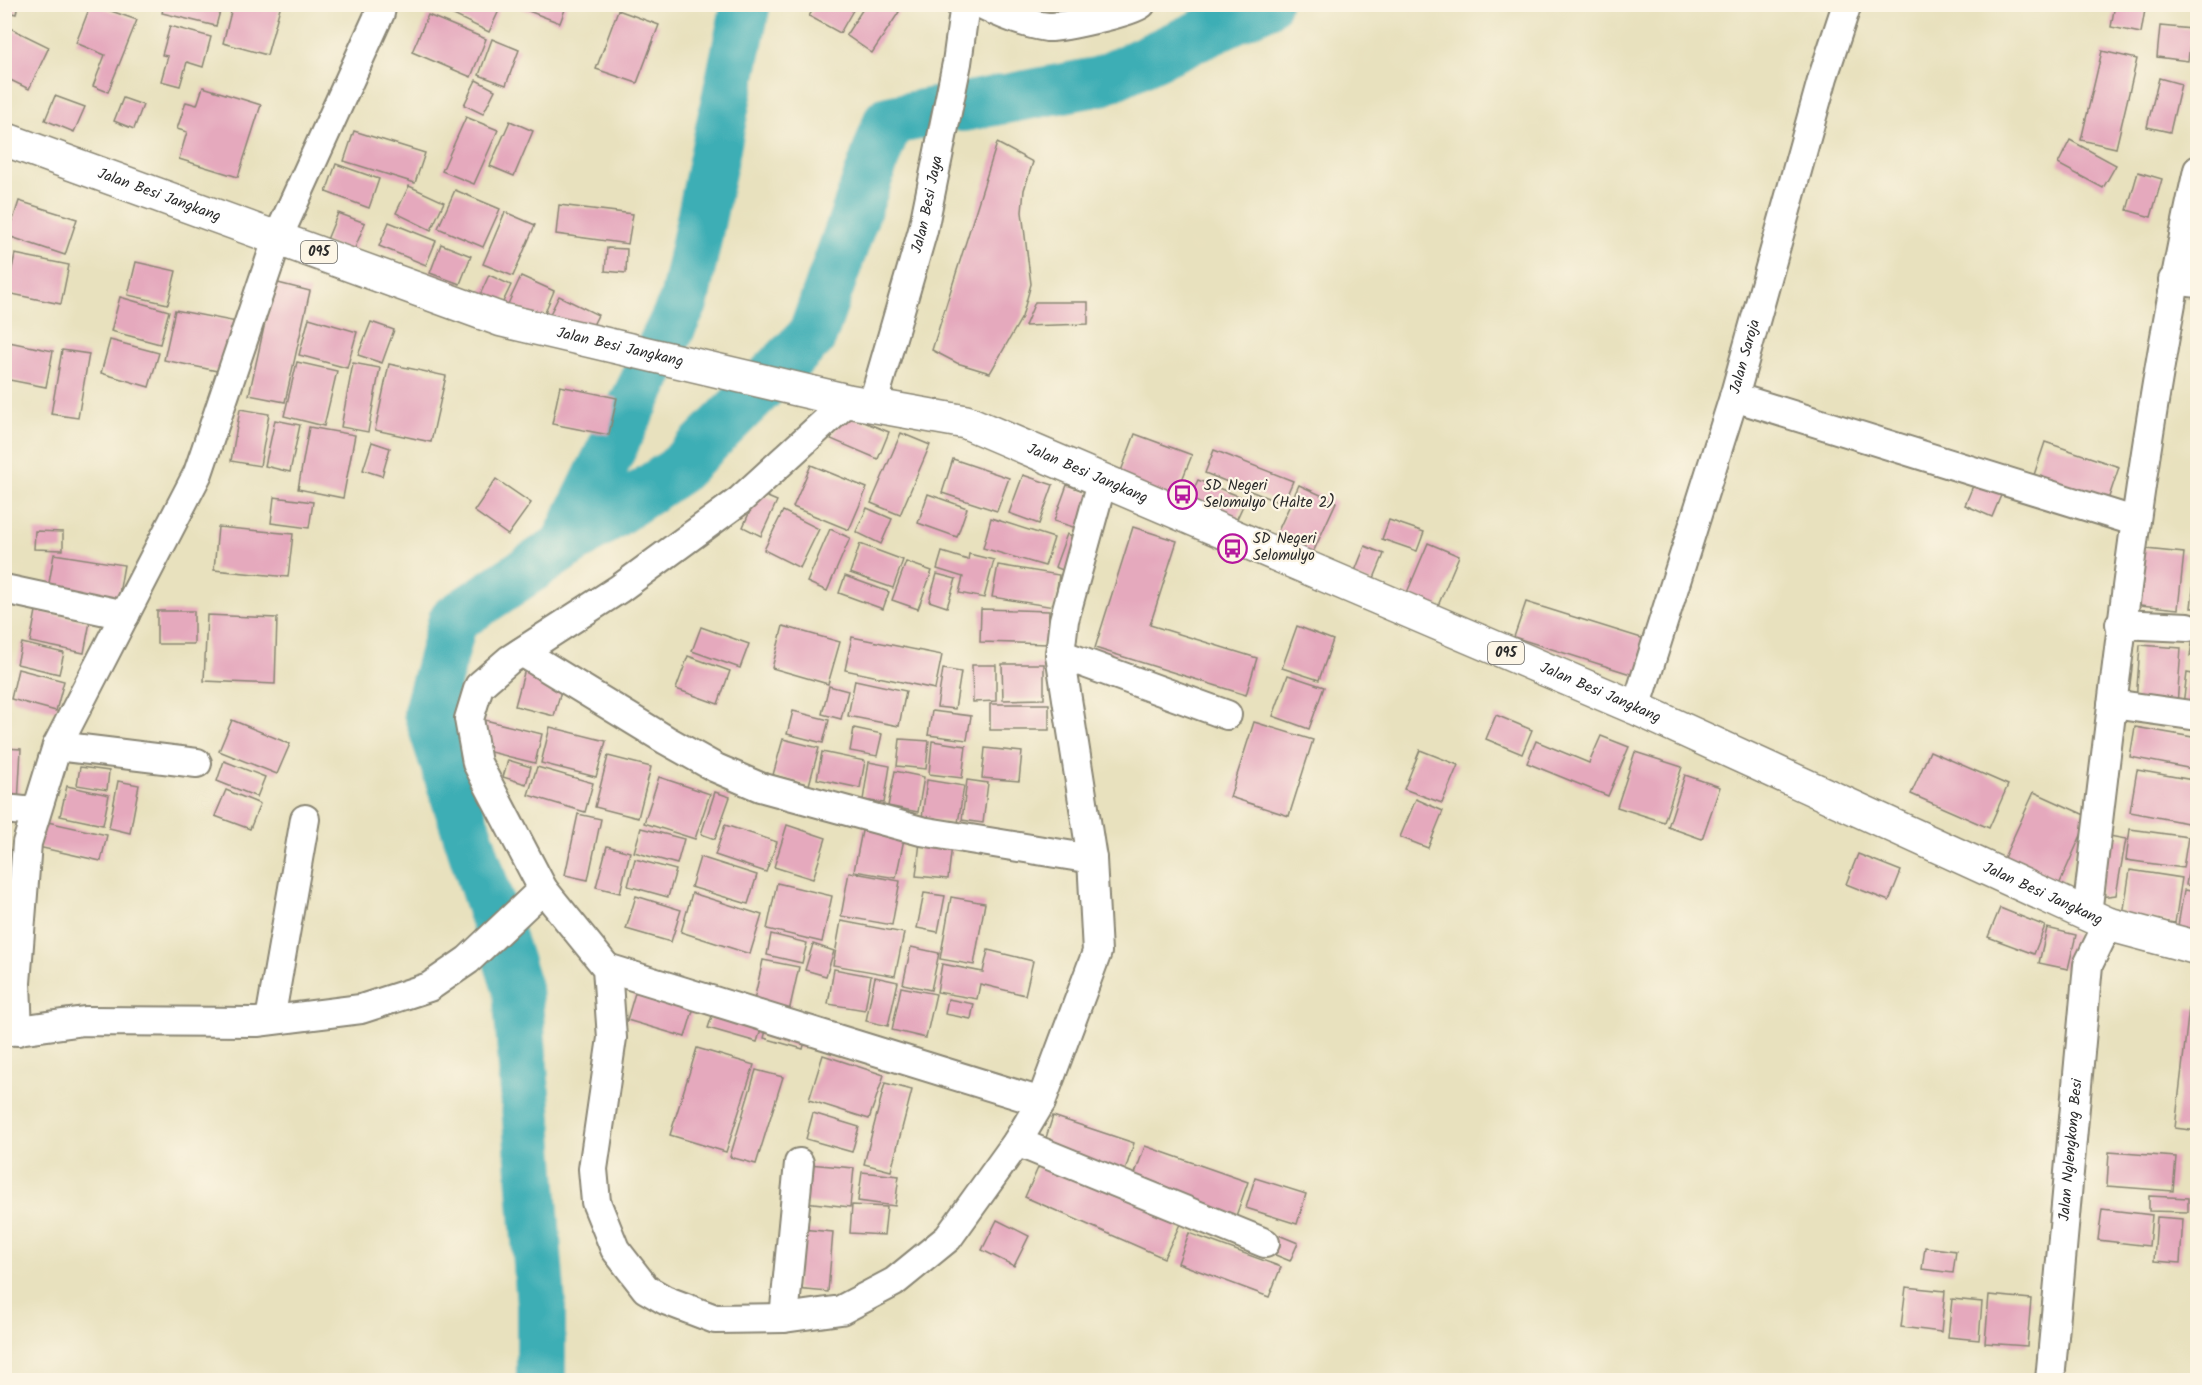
<svg xmlns="http://www.w3.org/2000/svg" width="2202" height="1385" font-family="Kalam,sans-serif">
	<style>
		.lines { fill: none; stroke-linecap: round; stroke-linejoin: round }
		.river { stroke: #3daeb5; stroke-width: 50 }
		.building { fill: #e5a9bd }
		.minor-casing { stroke: #8a8674; stroke-width: 32 }
		.major-casing { stroke: #8a8674; stroke-width: 36 }
		.minor { stroke: #fff; stroke-width: 28 }
		.major { stroke: #fff; stroke-width: 33 }
		.labels { text-anchor: middle; dominant-baseline: central; stroke-width: 4.5; stroke-linejoin: round; paint-order: stroke }
		.shield { fill: #fcf5e5; stroke: #6a6863; stroke-width: 1.5 }
		.shield-label { font-size: 14px; font-weight: bold; fill: #2b2b2b }
		.street-label { font-size: 15px; fill: #2b2b2b; stroke: #fcf5e5 }
		.poi-label { font-size: 15px; fill: #2b2b2b; stroke: #fcf5e5; text-anchor: start }
	</style>
	<rect width="100%" height="100%" fill="#fcf5e5"/>
	<filter id="ink" filterUnits="userSpaceOnUse"><feTurbulence type="fractalNoise" baseFrequency=".0167" numOctaves="2"/><feDisplacementMap in="SourceGraphic" scale="12" xChannelSelector="R" yChannelSelector="G"/><feConvolveMatrix kernelMatrix="1 2 1 2 8 2 1 2 1" color-interpolation-filters="sRGB"/></filter>
	<filter id="wash" filterUnits="userSpaceOnUse"><feTurbulence type="fractalNoise" baseFrequency=".008" numOctaves="4" result="noise"/><feDisplacementMap in="SourceGraphic" scale="24" xChannelSelector="R" yChannelSelector="G"/><feGaussianBlur stdDeviation="1.35" result="paint"/><feColorMatrix in="noise" values="0 0 0 0 0 0 0 0 0 0 0 0 0 0 0 0 0 1.4 0 .05"/><feComposite in="paint" operator="in"/></filter>
	<g filter="url(#wash)">
		<rect width="100%" height="100%" fill="#e8e1be"/>
		<g class="lines">
			<g class="river">
				<polyline points="963,107 1101,81 1266,4"/>
				<polyline points="565,544 684,301 746,4"/>
				<polyline points="541,1380 541,1305 517,988 428,712 453,620 677,471 812,336 888,121 933,112"/>
			</g>
		</g>
		<g id="blocks">
			<g class="building">
				<polygon points="4,4 18,4 16,14 4,11"/>
				<polygon points="91,4 137,20 108,92 93,86 105,55 76,43"/>
				<polygon points="164,4 222,4 216,26 162,13"/>
				<polygon points="233,4 281,4 267,55 223,43"/>
				<polygon points="448,4 502,4 489,32 445,11"/>
				<polygon points="519,4 567,4 560,23 518,7"/>
				<polygon points="866,4 887,4 899,12 872,53 846,35"/>
				<polygon points="2115,4 2146,4 2141,33 2111,27"/>
				<polygon points="816,5 856,5 840,33 809,16"/>
				<polygon points="618,10 659,25 637,83 596,69"/>
				<polygon points="428,15 486,39 471,77 412,52"/>
				<polygon points="170,26 211,37 203,67 187,62 180,86 161,81 168,56 162,55"/>
				<polygon points="2160,26 2192,29 2188,61 2157,57"/>
				<polygon points="10,28 49,47 29,89 4,77 4,39"/>
				<polygon points="492,39 519,50 506,85 479,75"/>
				<polygon points="2102,51 2137,59 2116,148 2081,140"/>
				<polygon points="2159,78 2181,84 2170,132 2147,127"/>
				<polygon points="476,80 495,90 483,114 464,105"/>
				<polygon points="203,87 261,105 238,177 179,159 187,132 177,129 186,102 197,105"/>
				<polygon points="55,96 85,107 74,132 45,120"/>
				<polygon points="123,98 143,105 134,129 114,121"/>
				<polygon points="466,117 498,130 474,184 442,171"/>
				<polygon points="510,121 533,131 514,176 490,166"/>
				<polygon points="354,131 425,153 415,183 344,161"/>
				<polygon points="2070,140 2116,165 2103,188 2058,164"/>
				<polygon points="997,143 1033,162 1024,190 1022,212 1031,284 1022,317 990,373 957,363 932,350"/>
				<polygon points="336,164 379,179 369,208 326,192"/>
				<polygon points="2138,172 2162,179 2151,217 2127,210"/>
				<polygon points="409,186 444,202 431,230 396,213"/>
				<polygon points="455,190 500,209 483,247 438,228"/>
				<polygon points="19,201 77,219 65,255 8,236"/>
				<polygon points="559,205 633,214 628,244 556,234"/>
				<polygon points="505,212 535,225 513,276 483,264"/>
				<polygon points="338,213 365,223 353,253 326,242"/>
				<polygon points="389,222 436,241 426,265 379,246"/>
				<polygon points="441,244 471,256 460,284 430,273"/>
				<polygon points="607,248 627,249 626,273 605,271"/>
				<polygon points="15,254 69,265 61,304 7,293"/>
				<polygon points="136,262 176,271 168,304 128,295"/>
				<polygon points="489,275 511,285 501,306 479,297"/>
				<polygon points="521,276 554,291 542,319 508,304"/>
				<polygon points="274,282 310,291 285,402 249,395"/>
				<polygon points="559,296 598,315 588,335 549,316"/>
				<polygon points="120,297 169,311 160,344 111,331"/>
				<polygon points="1035,302 1088,302 1088,324 1025,326"/>
				<polygon points="175,310 237,322 227,373 164,360"/>
				<polygon points="309,318 357,332 347,368 299,355"/>
				<polygon points="371,322 394,330 382,363 358,355"/>
				<polygon points="110,340 159,353 149,387 101,373"/>
				<polygon points="4,341 53,351 46,387 4,379"/>
				<polygon points="62,350 89,354 78,418 51,414"/>
				<polygon points="297,362 337,371 324,426 284,416"/>
				<polygon points="353,363 380,368 368,432 341,427"/>
				<polygon points="389,364 446,376 431,442 375,430"/>
				<polygon points="560,386 617,398 609,435 552,424"/>
				<polygon points="240,409 269,414 260,466 231,461"/>
				<polygon points="844,414 889,432 878,459 831,439"/>
				<polygon points="275,420 300,425 290,472 265,466"/>
				<polygon points="309,427 355,435 343,498 298,489"/>
				<polygon points="901,433 930,445 900,515 871,503"/>
				<polygon points="1135,434 1192,455 1174,500 1118,479"/>
				<polygon points="372,442 390,448 382,476 363,470"/>
				<polygon points="2045,442 2119,467 2106,506 2032,481"/>
				<polygon points="1214,450 1293,481 1283,504 1205,473"/>
				<polygon points="953,459 1009,478 997,511 942,493"/>
				<polygon points="811,465 867,488 849,530 793,507"/>
				<polygon points="1023,475 1053,485 1039,524 1009,513"/>
				<polygon points="496,479 531,503 508,535 474,511"/>
				<polygon points="1198,480 1246,499 1235,523 1187,504"/>
				<polygon points="1975,481 2002,493 1992,517 1965,505"/>
				<polygon points="1067,485 1097,496 1086,531 1054,521"/>
				<polygon points="1299,485 1336,502 1310,559 1273,542"/>
				<polygon points="758,493 777,501 761,536 743,527"/>
				<polygon points="928,494 967,508 957,537 918,523"/>
				<polygon points="274,497 313,502 309,528 271,523"/>
				<polygon points="867,508 892,519 881,544 856,532"/>
				<polygon points="783,511 819,529 800,568 764,550"/>
				<polygon points="991,518 1054,538 1045,566 983,548"/>
				<polygon points="1389,520 1424,532 1417,551 1382,539"/>
				<polygon points="218,527 293,534 288,577 214,570"/>
				<polygon points="1133,527 1177,541 1150,625 1257,658 1246,695 1095,648"/>
				<polygon points="830,529 850,538 827,591 807,582"/>
				<polygon points="35,531 63,532 63,550 34,549"/>
				<polygon points="1067,534 1086,541 1073,574 1055,567"/>
				<polygon points="1428,543 1459,556 1437,608 1406,595"/>
				<polygon points="860,544 903,560 893,588 850,573"/>
				<polygon points="1365,546 1384,554 1372,583 1353,576"/>
				<polygon points="2136,548 2184,553 2178,609 2131,604"/>
				<polygon points="942,552 968,560 969,554 994,560 984,598 959,593 963,577 937,569"/>
				<polygon points="54,554 124,565 118,600 48,589"/>
				<rect x="4" y="560" width="5" height="16"/>
				<polygon points="2196,561 2198,561 2198,608 2191,608"/>
				<polygon points="906,562 932,571 918,609 892,600"/>
				<polygon points="998,565 1059,575 1054,607 992,597"/>
				<polygon points="937,574 956,579 947,607 929,601"/>
				<polygon points="845,576 889,592 883,609 839,593"/>
				<polygon points="1526,602 1651,641 1640,677 1514,637"/>
				<polygon points="981,609 1049,611 1048,644 980,642"/>
				<polygon points="36,611 90,622 84,653 30,642"/>
				<rect x="157" y="611" width="37" height="33"/>
				<polygon points="207,615 277,618 275,684 204,681"/>
				<polygon points="2196,621 2198,621 2198,656 2190,656"/>
				<polygon points="783,626 840,642 828,684 772,668"/>
				<polygon points="1297,626 1333,640 1319,680 1282,668"/>
				<polygon points="701,627 749,644 740,668 692,651"/>
				<polygon points="852,637 942,655 935,689 845,670"/>
				<polygon points="22,643 64,653 59,674 17,664"/>
				<polygon points="2140,645 2181,648 2177,706 2136,702"/>
				<polygon points="688,656 730,671 718,704 676,689"/>
				<polygon points="1002,664 1044,664 1044,699 1003,700"/>
				<polygon points="972,665 996,665 996,701 973,702"/>
				<polygon points="18,669 64,681 56,711 11,699"/>
				<polygon points="525,669 564,680 554,716 515,706"/>
				<polygon points="943,669 961,672 955,709 937,707"/>
				<polygon points="2187,673 2198,675 2198,707 2183,705"/>
				<polygon points="1288,675 1324,687 1309,729 1273,716"/>
				<polygon points="855,680 906,691 899,726 848,716"/>
				<polygon points="829,686 848,691 841,719 822,714"/>
				<rect x="990" y="704" width="59" height="26"/>
				<polygon points="793,711 829,720 823,743 787,734"/>
				<polygon points="932,711 971,716 967,740 928,735"/>
				<polygon points="1496,715 1532,730 1522,754 1486,739"/>
				<polygon points="232,720 290,744 277,774 219,751"/>
				<polygon points="485,720 542,734 535,763 478,749"/>
				<polygon points="1254,722 1313,740 1289,816 1230,797"/>
				<polygon points="550,727 606,741 596,777 541,763"/>
				<polygon points="2135,727 2198,738 2198,770 2130,757"/>
				<polygon points="854,728 882,734 877,756 850,751"/>
				<polygon points="1601,736 1629,747 1608,796 1527,763 1536,741 1589,763"/>
				<polygon points="783,739 819,748 809,785 773,775"/>
				<polygon points="900,739 929,741 926,769 897,766"/>
				<polygon points="932,741 966,746 962,778 929,774"/>
				<polygon points="4,748 21,749 18,804 4,804"/>
				<polygon points="985,748 1022,752 1019,781 982,778"/>
				<polygon points="1420,750 1458,765 1442,803 1404,789"/>
				<polygon points="1930,751 2008,785 1989,828 1911,794"/>
				<polygon points="822,752 865,761 860,788 817,779"/>
				<polygon points="1635,752 1682,767 1664,822 1617,807"/>
				<polygon points="608,756 651,767 638,818 595,807"/>
				<polygon points="508,760 531,767 526,784 503,777"/>
				<polygon points="224,761 265,777 257,797 217,781"/>
				<polygon points="869,762 890,766 884,803 863,800"/>
				<polygon points="80,767 109,771 107,790 77,785"/>
				<polygon points="537,767 593,783 585,812 528,795"/>
				<polygon points="2137,770 2198,781 2198,825 2130,812"/>
				<polygon points="895,771 924,777 918,812 888,806"/>
				<polygon points="1685,775 1720,787 1702,839 1668,827"/>
				<polygon points="659,777 710,794 695,839 644,823"/>
				<polygon points="927,780 964,786 958,823 922,818"/>
				<polygon points="967,780 988,783 983,823 962,820"/>
				<polygon points="118,781 139,785 130,833 109,828"/>
				<polygon points="67,786 109,795 103,825 60,816"/>
				<polygon points="226,790 260,804 250,829 215,816"/>
				<polygon points="715,792 730,797 715,839 701,834"/>
				<polygon points="2034,792 2089,817 2059,885 2003,860"/>
				<polygon points="1416,799 1443,811 1428,848 1400,837"/>
				<polygon points="578,814 601,819 588,880 565,875"/>
				<polygon points="43,821 107,835 101,861 38,847"/>
				<polygon points="725,825 777,842 766,872 715,855"/>
				<polygon points="787,825 826,838 813,879 774,867"/>
				<polygon points="863,826 905,834 896,878 854,871"/>
				<polygon points="641,828 684,839 677,864 634,852"/>
				<polygon points="2130,829 2188,837 2183,868 2126,860"/>
				<polygon points="2104,835 2126,839 2116,895 2100,897"/>
				<polygon points="2194,837 2198,838 2198,887 2186,885"/>
				<polygon points="920,842 952,845 948,879 916,876"/>
				<polygon points="607,846 630,852 620,893 596,887"/>
				<polygon points="1858,854 1901,871 1889,901 1846,884"/>
				<polygon points="700,857 757,875 748,904 691,887"/>
				<polygon points="635,859 676,870 668,897 628,886"/>
				<polygon points="2130,870 2182,878 2175,923 2123,915"/>
				<polygon points="849,872 900,881 892,925 841,916"/>
				<polygon points="777,883 832,896 822,942 767,929"/>
				<polygon points="2184,890 2198,892 2198,936 2177,932"/>
				<polygon points="692,893 762,915 750,954 681,932"/>
				<polygon points="924,893 945,896 938,932 917,928"/>
				<polygon points="636,896 681,910 671,942 626,929"/>
				<polygon points="951,897 985,903 974,965 940,959"/>
				<polygon points="2000,908 2045,926 2034,954 1988,937"/>
				<polygon points="841,921 904,933 895,976 833,965"/>
				<polygon points="2047,928 2076,935 2068,969 2039,963"/>
				<polygon points="771,934 807,943 802,963 767,955"/>
				<polygon points="813,944 834,951 826,976 805,970"/>
				<polygon points="911,947 939,953 931,990 903,984"/>
				<polygon points="988,950 1033,961 1025,995 980,984 977,999 937,992 942,964 983,972"/>
				<polygon points="763,960 799,967 788,1016 752,1009"/>
				<polygon points="834,969 871,976 865,1010 828,1004"/>
				<polygon points="875,977 898,982 888,1026 866,1021"/>
				<polygon points="637,986 695,1004 685,1037 627,1020"/>
				<polygon points="901,987 936,994 926,1038 892,1030"/>
				<polygon points="948,999 974,1004 971,1019 945,1014"/>
				<polygon points="2189,1008 2198,1009 2198,1131 2175,1128"/>
				<polygon points="713,1013 762,1026 757,1042 708,1028"/>
				<polygon points="768,1023 807,1034 803,1049 764,1038"/>
				<polygon points="697,1048 754,1065 726,1152 670,1135"/>
				<polygon points="823,1055 884,1075 869,1119 809,1100"/>
				<polygon points="756,1070 783,1077 756,1164 730,1157"/>
				<polygon points="885,1083 912,1090 891,1171 864,1164"/>
				<polygon points="813,1113 859,1127 852,1152 806,1139"/>
				<polygon points="1053,1116 1134,1143 1124,1174 1043,1147"/>
				<polygon points="1145,1146 1248,1182 1236,1216 1133,1179"/>
				<polygon points="2109,1152 2176,1157 2173,1191 2107,1186"/>
				<polygon points="1042,1159 1182,1220 1164,1258 1025,1197"/>
				<polygon points="808,1164 854,1168 850,1207 804,1202"/>
				<polygon points="862,1172 899,1176 895,1206 858,1201"/>
				<polygon points="1255,1178 1306,1194 1297,1224 1246,1208"/>
				<polygon points="2149,1196 2188,1198 2188,1212 2149,1211"/>
				<polygon points="852,1205 887,1207 884,1235 850,1233"/>
				<polygon points="2102,1209 2152,1215 2149,1246 2098,1240"/>
				<polygon points="2157,1217 2183,1219 2180,1263 2154,1261"/>
				<polygon points="997,1220 1029,1236 1014,1266 982,1250"/>
				<polygon points="801,1229 833,1232 828,1292 796,1289"/>
				<polygon points="1189,1233 1281,1267 1269,1297 1178,1263"/>
				<polygon points="1276,1234 1298,1243 1290,1261 1268,1252"/>
				<polygon points="1925,1247 1956,1251 1953,1273 1922,1269"/>
				<polygon points="1906,1287 1945,1291 1941,1332 1901,1327"/>
				<polygon points="1989,1295 2031,1299 2027,1346 1985,1343"/>
				<polygon points="1952,1299 1982,1302 1979,1340 1948,1337"/>
			</g>
		</g>
	</g>
	<g filter="url(#ink)">
		<use href="#blocks" fill-opacity="0" stroke="#8a8674" stroke-width="1.5"/>
		<g class="lines">
			<defs>
				<g id="minor">
					<path d="M981,4C1001,14 1024,24 1047,27C1060,28 1132,12 1141,4"/>
					<polyline points="2173,280 2198,283"/>
					<polyline points="1734,397 2134,521"/>
					<polyline points="848,401 739,501 619,589 509,660 479,686 469,719 477,763 543,889 607,968 612,1038 593,1169 596,1202 615,1249 646,1289 665,1300 715,1319 784,1318 841,1310 894,1282 948,1238 1017,1142 1041,1102 1097,952 1092,859 1060,654 1064,620 1102,482"/>
					<path id="s1" d="M873,403L923,230L957,63L965,4"/>
					<polyline points="4,589 125,615"/>
					<polyline points="2120,624 2188,627"/>
					<polyline points="522,652 666,740 716,768 760,787 921,831 1092,859"/>
					<polyline points="1060,654 1227,715"/>
					<polyline points="2112,704 2198,716"/>
					<path id="s2" d="M1636,708L1734,397L1823,77L1847,4"/>
					<polyline points="57,746 197,763"/>
					<polyline points="4,809 34,812"/>
					<path d="M2087,914C2117,664 2143,417 2198,170"/>
					<polyline points="607,968 1041,1102"/>
					<polyline points="270,1020 305,819"/>
					<polyline points="18,1031 16,983 27,843 57,746 198,473 278,237 380,13 382,4"/>
					<polyline points="4,1032 84,1021 257,1022 361,1009 429,987 468,960 543,889"/>
					<polyline points="1017,1142 1265,1243"/>
					<polyline points="784,1318 799,1163"/>
					<path id="s3" d="M2050,1380L2088,965L2108,924"/>
				</g>
				<g id="major">
					<path id="s4" d="M4,139L502,320L848,401L966,422L1636,708L2108,924L2198,948"/>
				</g>
			</defs>
			<use href="#minor" class="minor-casing"/>
			<use href="#major" class="major-casing"/>
			<use href="#minor" class="minor"/>
			<use href="#major" class="major"/>
		</g>
	</g>
	<defs>
		<symbol id="bus-ring" viewBox="-11 -11 22 22"><circle r="9.5" fill="#fcf5e5" stroke="#b5179e" stroke-width="1.5"/><path d="M-5-6H5V4H4V6H2V4H-2V6H-4V4H-5ZM-3.5-4V0h7V-4ZM-3.5 1.2v1.5H-2V1.2ZM2 1.2v1.5H3.5V1.2Z" fill="#b5179e"/></symbol>
	</defs>
	<g fill-rule="evenodd">
		<use href="#bus-ring" x="1166" y="478" width="33" height="33"/>
		<use href="#bus-ring" x="1216" y="532" width="33" height="33"/>
	</g>
	<g class="labels">
		<g class="shield">
			<rect x="301" y="241" width="36" height="22" rx="4.5"/>
			<rect x="1488" y="642" width="36" height="22" rx="4.5"/>
		</g>
		<g class="shield-label">
			<text x="319" y="252">095</text>
			<text x="1506" y="653">095</text>
		</g>
		<g class="street-label">
			<text stroke="none"><textPath href="#s4" startOffset="165">Jalan Besi Jangkang</textPath></text>
			<text stroke="none"><textPath href="#s1" startOffset="206">Jalan Besi Jaya</textPath></text>
			<text stroke="none"><textPath href="#s4" startOffset="651">Jalan Besi Jangkang</textPath></text>
			<text stroke="none"><textPath href="#s2" startOffset="368">Jalan Saroja</textPath></text>
			<text stroke="none"><textPath href="#s4" startOffset="1137">Jalan Besi Jangkang</textPath></text>
			<text stroke="none"><textPath href="#s4" startOffset="1695">Jalan Besi Jangkang</textPath></text>
			<text stroke="none"><textPath href="#s4" startOffset="2181">Jalan Besi Jangkang</textPath></text>
			<text stroke="none"><textPath href="#s3" startOffset="231">Jalan Nglengkong Besi</textPath></text>
		</g>
		<g class="poi-label">
			<text x="1204" y="486">SD Negeri<tspan x="1204" dy="17">Selomulyo (Halte 2)</tspan></text>
			<text x="1253" y="539">SD Negeri<tspan x="1253" dy="17">Selomulyo</tspan></text>
		</g>
	</g>
	<rect width="2202" height="1385" fill="none" stroke="#fcf5e5" stroke-width="24"/>
</svg>
